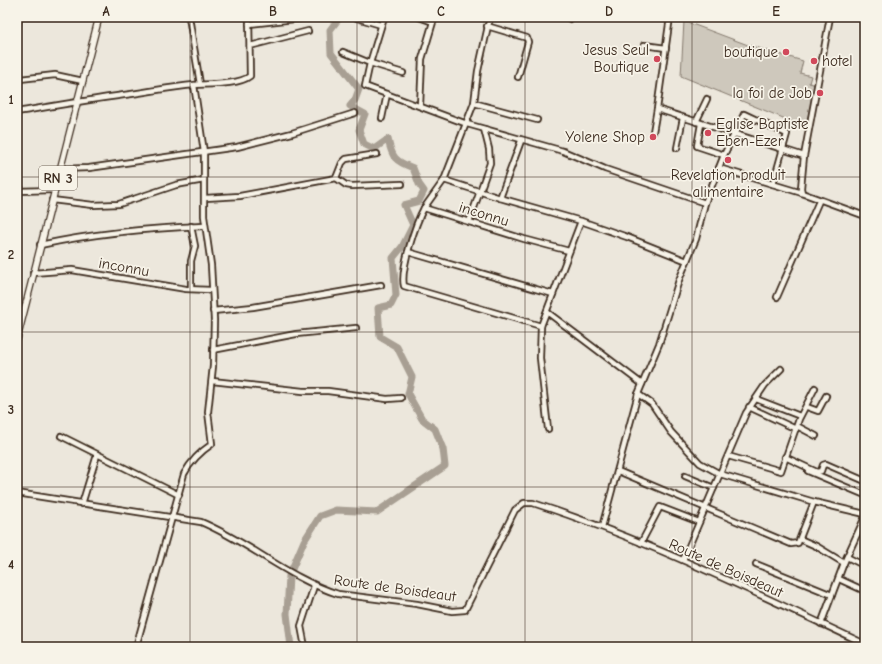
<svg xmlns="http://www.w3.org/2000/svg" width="882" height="664" font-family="'Comic Neue',sans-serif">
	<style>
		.green { fill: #cec8bc; stroke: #84796d }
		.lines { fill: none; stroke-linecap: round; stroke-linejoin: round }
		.river { stroke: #a89f93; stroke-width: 7 }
		.minor-casing { stroke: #3b2a1e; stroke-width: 8 }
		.major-casing { stroke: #3b2a1e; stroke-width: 8 }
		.minor { stroke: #f7f3e8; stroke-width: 4.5 }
		.major { stroke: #f7f3e8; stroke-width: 5.5 }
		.grid { fill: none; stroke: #3b2a1e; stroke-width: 1; stroke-opacity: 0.55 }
		.poi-dot { fill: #d1495b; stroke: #f7f3e8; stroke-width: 1.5 }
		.labels { text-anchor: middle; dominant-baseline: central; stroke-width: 3.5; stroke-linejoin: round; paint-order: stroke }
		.shield { fill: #f7f3e8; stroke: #73665b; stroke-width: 1 }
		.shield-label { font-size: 14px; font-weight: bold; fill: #3b2a1e }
		.poi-label { font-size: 15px; fill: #3b2a1e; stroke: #f7f3e8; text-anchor: end }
		.street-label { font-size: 15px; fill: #3b2a1e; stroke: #f7f3e8 }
		.neatline { fill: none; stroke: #3b2a1e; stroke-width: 1.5 }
		.grid-label { font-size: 13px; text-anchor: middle; font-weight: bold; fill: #3b2a1e }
	</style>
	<rect width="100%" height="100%" fill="#ece7dc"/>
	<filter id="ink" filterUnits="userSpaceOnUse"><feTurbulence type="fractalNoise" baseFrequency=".025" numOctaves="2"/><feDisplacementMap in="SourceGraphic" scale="8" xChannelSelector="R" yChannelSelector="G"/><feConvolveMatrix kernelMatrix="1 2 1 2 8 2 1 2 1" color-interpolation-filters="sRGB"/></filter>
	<g filter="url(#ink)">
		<polygon class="green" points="684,21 748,45 803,61 800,73 811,76 809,83 817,85 805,127 681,76"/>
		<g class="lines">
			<path class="river" d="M291,647L287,614L289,576L304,541L320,516L336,510L377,512L445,466L443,449L435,429L422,419L408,394L412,377L397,347L380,337L378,308L391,305L396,295L393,258L402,247L413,225L404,205L419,201L424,191L419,184L413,168C395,161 392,158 388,139L374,149L364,144L359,130L365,114L350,106L355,100L359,89L331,53L330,30L340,17"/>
			<defs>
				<g id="minor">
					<polyline points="189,17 200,84"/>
					<polyline points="384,17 370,63 403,73"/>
					<polyline points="419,17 433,22 435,17"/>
					<polyline points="490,17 478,71 474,103 444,180 424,208 524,239 569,251"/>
					<polyline points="670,17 657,109 804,156"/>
					<polyline points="357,18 381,25"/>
					<polyline points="570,19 571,17"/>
					<polyline points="249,24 313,17"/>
					<polyline points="487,26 527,38 528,42 518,77"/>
					<polyline points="17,27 19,17"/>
					<polyline points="644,45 666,48"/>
					<polyline points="250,46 308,31"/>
					<polyline points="343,52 370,63 365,86 467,124 563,151 605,169 705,203"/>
					<polyline points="17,84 20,79 55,75 83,81"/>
					<path d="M194,85C209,84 239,85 250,76L249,17"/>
					<polyline points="474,103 537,120"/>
					<polyline points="420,106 422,59 433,22"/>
					<path d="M17,112C53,106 88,100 124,95C148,92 171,87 194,85L204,152V216L211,265L214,320L213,366L208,412L212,444C200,452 191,461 184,474L136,647"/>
					<polyline points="382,118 387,94"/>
					<polyline points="696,122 707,99"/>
					<polyline points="701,124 697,146 724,155"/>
					<polyline points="653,132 657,109"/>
					<polyline points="521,141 500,198 581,221 541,326 540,358 548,429"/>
					<polyline points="677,148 683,118"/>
					<polyline points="719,168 802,193 865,216"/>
					<polyline points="60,169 89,168 237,147 292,133 355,113"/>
					<polyline points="336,178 342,163 346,159 377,154"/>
					<polyline points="444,180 500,198"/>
					<polyline points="17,191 54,190"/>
					<polyline points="802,193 801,188 804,156 830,17"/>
					<polyline points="205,198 240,196 336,178 346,185 352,186 402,184"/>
					<polyline points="52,200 93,205 119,204 176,185 204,180"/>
					<path d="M424,208C416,222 400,270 404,286L541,326"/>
					<polyline points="581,221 627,237 687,261"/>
					<polyline points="469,222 490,163 489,149 484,129"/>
					<path d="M40,245C95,233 149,228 205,226"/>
					<polyline points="408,252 553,294"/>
					<polyline points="33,273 72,270 186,289 211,290"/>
					<polyline points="191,289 191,261 195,246 191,226"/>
					<polyline points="777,297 819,201"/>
					<polyline points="213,311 253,307 381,285"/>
					<polyline points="547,312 642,384"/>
					<polyline points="213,350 296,334 356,328"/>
					<polyline points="212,381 303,391 328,391 387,399 401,398"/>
					<polyline points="638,394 652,404 671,432 700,463 720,474 814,502 865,514"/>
					<polyline points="756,399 800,416"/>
					<polyline points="749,407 796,429"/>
					<polyline points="807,407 818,411 826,396"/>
					<polyline points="797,426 816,436"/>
					<polyline points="61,436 179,495"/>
					<polyline points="728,456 781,471 799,419 815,388"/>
					<polyline points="785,457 817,472 821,471 823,465 826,464 865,481"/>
					<polyline points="618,471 791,544 798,543 814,502"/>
					<polyline points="808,471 865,495"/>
					<polyline points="685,476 714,488"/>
					<path d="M17,493L201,522C249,542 288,578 338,594L417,604L452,611L465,610L515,510L524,503H533C648,540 756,593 865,644"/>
					<polyline points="82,504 97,455"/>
					<polyline points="602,527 638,394 659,344 679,280 696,239 705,203 724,155 744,114 787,134 773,184"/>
					<polyline points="800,539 816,546 844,563"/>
					<polyline points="641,543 660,507 699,522"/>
					<polyline points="847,557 865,566"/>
					<polyline points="683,560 746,413 765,385 781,369"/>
					<polyline points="756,564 832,595"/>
					<polyline points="839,579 865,591"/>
					<polyline points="821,624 844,563 865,517"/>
					<polyline points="305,647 301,626 314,586"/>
				</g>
				<polyline id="major" points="17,339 99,17"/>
			</defs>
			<use href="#minor" class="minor-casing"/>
			<use href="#major" class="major-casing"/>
			<use href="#minor" class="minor"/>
			<use href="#major" class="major"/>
		</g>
	</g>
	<path class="grid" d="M190,17V647M357,17V647M525,17V647M692,17V647M17,177H865M17,332H865M17,487H865"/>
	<g class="poi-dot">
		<circle cx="786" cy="52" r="4"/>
		<circle cx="657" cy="59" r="4"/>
		<circle cx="814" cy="61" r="4"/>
		<circle cx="820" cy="93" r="4"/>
		<circle cx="708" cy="133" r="4"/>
		<circle cx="653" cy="137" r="4"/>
		<circle cx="728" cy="160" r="4"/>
	</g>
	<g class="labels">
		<rect class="shield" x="39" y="166" width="38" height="24" rx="3"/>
		<g class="shield-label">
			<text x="58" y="178">RN 3</text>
		</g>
		<g class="poi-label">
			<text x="649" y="50">Jesus Seul<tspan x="649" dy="17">Boutique</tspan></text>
			<text x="778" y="52">boutique</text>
			<text x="822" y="61" text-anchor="start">hotel</text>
			<text x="812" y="93">la foi de Job</text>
			<text x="716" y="124" text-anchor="start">Eglise Baptiste<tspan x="716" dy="17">Eben-Ezer</tspan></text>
			<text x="645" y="137">Yolene Shop</text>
			<text x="728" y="175" text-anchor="middle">Revelation produit<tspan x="728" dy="17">alimentaire</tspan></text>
		</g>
		<g class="street-label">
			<text transform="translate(484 214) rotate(17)">inconnu</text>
			<text transform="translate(124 267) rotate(10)">inconnu</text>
			<text transform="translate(726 568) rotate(24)">Route de Boisdeaut</text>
			<text transform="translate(395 588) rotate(8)">Route de Boisdeaut</text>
		</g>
	</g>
	<rect width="882" height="664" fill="none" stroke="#f7f3e8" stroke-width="44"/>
	<rect x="22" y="22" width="838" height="620" class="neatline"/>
	<g class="grid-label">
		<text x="106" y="16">A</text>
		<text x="273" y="16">B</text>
		<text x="441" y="16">C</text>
		<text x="609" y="16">D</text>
		<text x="776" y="16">E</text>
		<text x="11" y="104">1</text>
		<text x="11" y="259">2</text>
		<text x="11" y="414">3</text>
		<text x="11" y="569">4</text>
	</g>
</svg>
